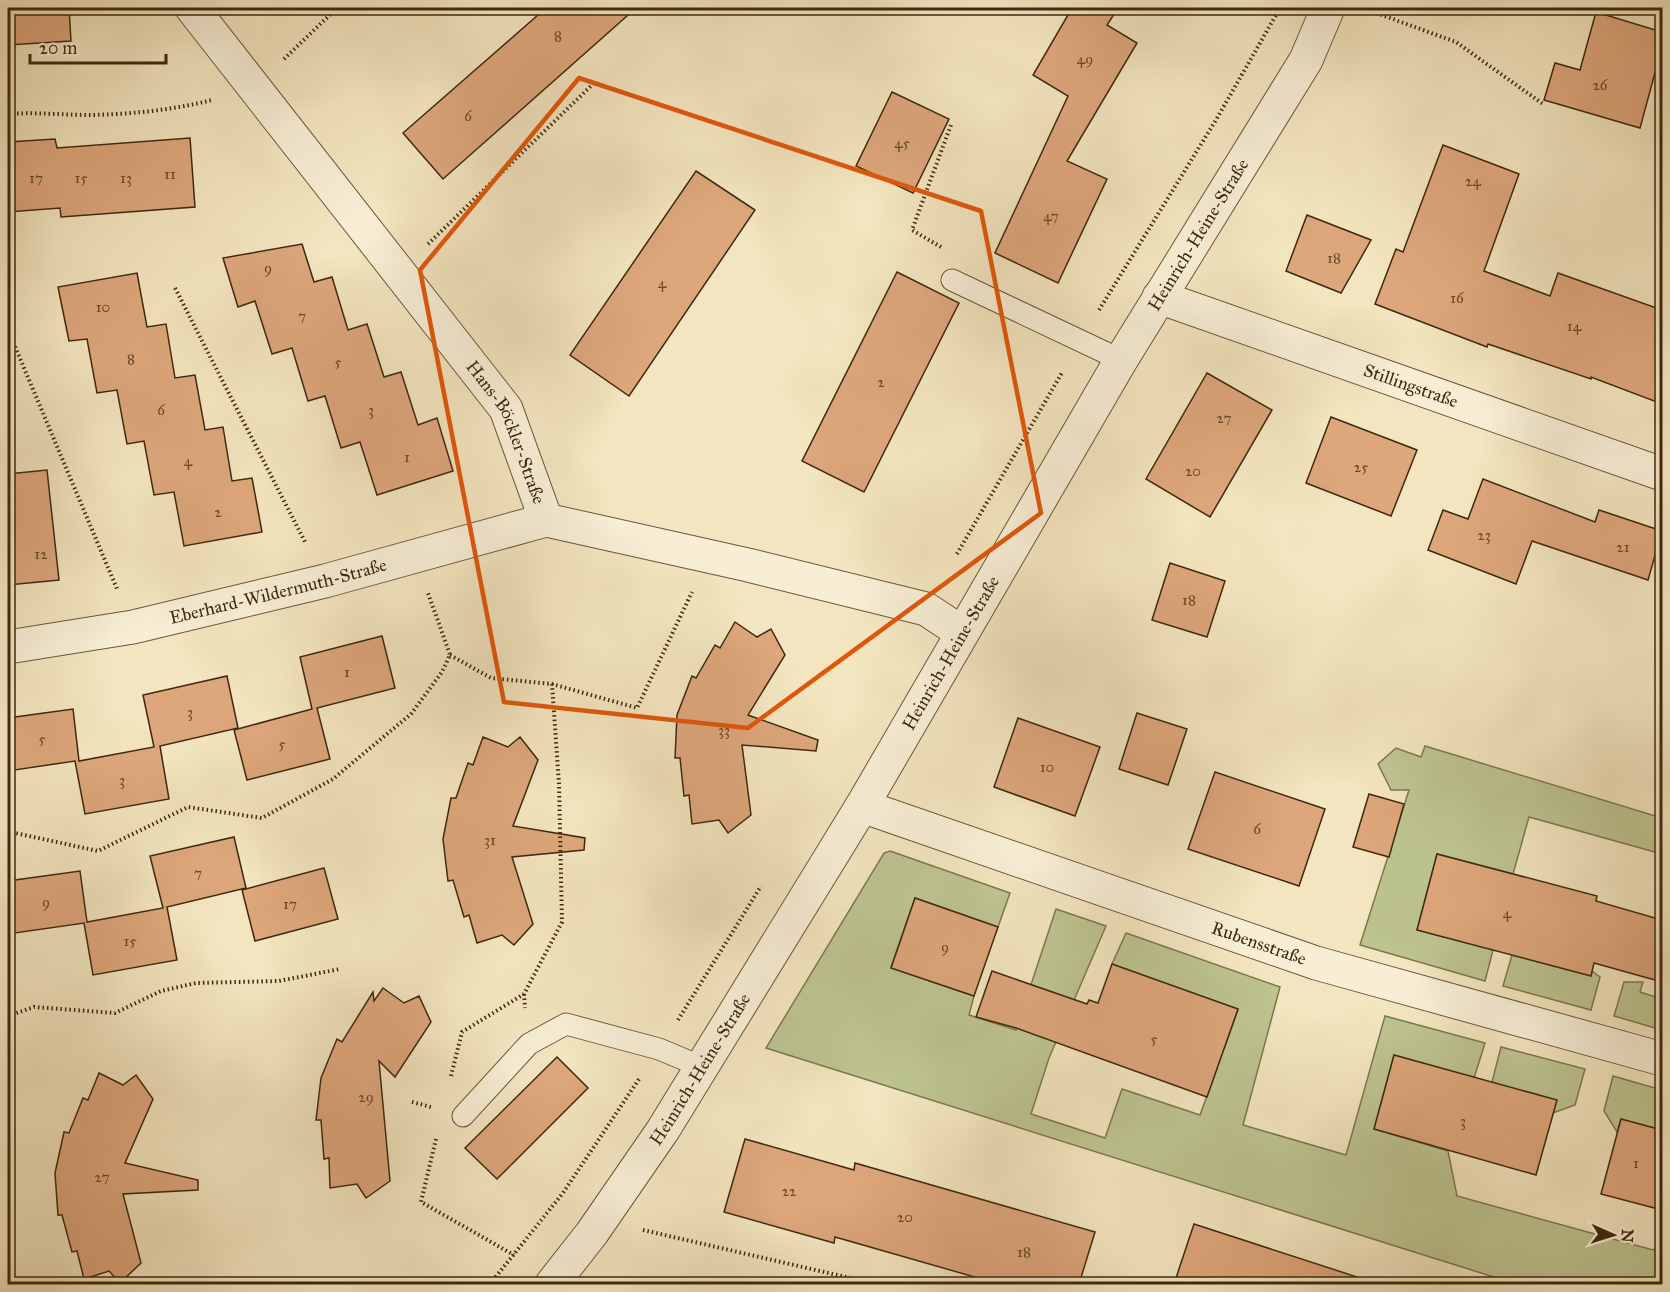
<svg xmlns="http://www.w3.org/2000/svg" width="1670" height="1292" font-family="'IM FELL Great Primer',serif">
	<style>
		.green { fill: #bdc490; stroke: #7e7650; stroke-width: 1.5 }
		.building { fill: #dda67b; stroke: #3e2810; stroke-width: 1.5 }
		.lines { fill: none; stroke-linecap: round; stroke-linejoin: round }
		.lane-casing { stroke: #6b573c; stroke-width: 23 }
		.street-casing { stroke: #6b573c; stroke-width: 35 }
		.path { stroke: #3e2810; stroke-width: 4; stroke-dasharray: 1.5 3; stroke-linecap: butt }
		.lane { stroke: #f7eed5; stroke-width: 21 }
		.street { stroke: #f7eed5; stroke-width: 33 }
		.marked { fill: none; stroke: #e0570c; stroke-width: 4.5; stroke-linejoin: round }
		.labels { text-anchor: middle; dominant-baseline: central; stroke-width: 6; stroke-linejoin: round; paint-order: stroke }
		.number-label { font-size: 15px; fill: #66482b }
		.street-label { font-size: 18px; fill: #3e2810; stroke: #f7eed5 }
	</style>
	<rect width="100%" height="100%" fill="#f3e5bf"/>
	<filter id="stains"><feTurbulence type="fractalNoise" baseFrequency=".00333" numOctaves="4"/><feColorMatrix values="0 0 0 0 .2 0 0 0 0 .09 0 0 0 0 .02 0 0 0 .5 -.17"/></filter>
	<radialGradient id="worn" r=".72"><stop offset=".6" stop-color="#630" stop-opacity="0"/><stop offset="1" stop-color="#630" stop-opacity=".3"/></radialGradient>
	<g class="green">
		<polygon points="1425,746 1662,818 1662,854 1529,817 1513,874 1437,854 1417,930 1493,950 1485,981 1360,945 1409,790 1391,790 1378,764 1396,748 1421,757"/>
		<polygon points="890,851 1010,893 998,927 915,898 891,967 974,996 969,1015 1016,1030 1056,909 1106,926 1049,1058 1031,1114 1105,1138 1122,1089 1200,1115 1238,1010 1112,964 1126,933 1280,987 1243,1125 1346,1155 1385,1016 1485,1043 1474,1078 1394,1055 1374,1129 1448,1151 1457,1196 1653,1250 1662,1242 1662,1284 1516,1284 766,1048 884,853"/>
		<polygon points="1512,955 1577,972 1580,962 1600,977 1591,1010 1503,986"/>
		<polygon points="1624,982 1643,982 1640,992 1662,999 1662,1030 1614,1016"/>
		<polygon points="1501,1047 1585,1069 1575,1105 1553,1113 1492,1082"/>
		<polygon points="1613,1076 1662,1090 1662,1130 1621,1119 1617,1132 1604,1111"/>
	</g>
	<g class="building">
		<polygon points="8,8 69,8 71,41 8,45"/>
		<polygon points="546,8 636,8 443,179 403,133"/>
		<polygon points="1072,8 1118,8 1107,25 1137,43 1067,161 1107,179 1058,283 995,253 1068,96 1033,75"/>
		<polygon points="1596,12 1662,32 1662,47 1640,128 1544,100 1555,63 1580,70"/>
		<polygon points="892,92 949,119 913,193 856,166"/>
		<polygon points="190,138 195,207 61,217 60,208 8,212 8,142 55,139 57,148"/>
		<polygon points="1443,145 1519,174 1484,271 1550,296 1558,273 1662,310 1662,404 1591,377 1591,379 1488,344 1487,347 1375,304 1396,249 1403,252"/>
		<polygon points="696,171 755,210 629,396 570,355"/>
		<polygon points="1307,215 1371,240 1341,293 1286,271"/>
		<polygon points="302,244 314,282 332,277 348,330 367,324 384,377 401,372 418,425 437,418 453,471 377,495 360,442 341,448 325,396 308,401 292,348 272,354 255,301 238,307 223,258"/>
		<polygon points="897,272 959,303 864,492 802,461"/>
		<polygon points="137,273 147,327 166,324 175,378 195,375 205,430 223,427 232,481 252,478 262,532 184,546 174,492 154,495 144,441 127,444 117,390 97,393 87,339 69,341 58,287"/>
		<polygon points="1207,373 1272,410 1210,517 1146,479"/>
		<polygon points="1331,417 1417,450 1391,516 1306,483"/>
		<polygon points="47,470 59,580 8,585 8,474"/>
		<polygon points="1483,479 1595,522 1599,510 1662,531 1648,580 1532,541 1516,584 1428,550 1443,510 1468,519"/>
		<polygon points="1170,563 1225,581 1207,637 1152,620"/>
		<polygon points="735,622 757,637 771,629 785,655 748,715 818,740 816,751 742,745 751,815 728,833 719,820 692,824 689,795 684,796 680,758 675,758 677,715 692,676 696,678 715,645 720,648"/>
		<polygon points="382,636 395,688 317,708 330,759 247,780 234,730 312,709 300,657"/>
		<polygon points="227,676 238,728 160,746 169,799 85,814 75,761 8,771 8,718 73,709 79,761 154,747 143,695"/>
		<polygon points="1137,713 1187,729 1168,785 1119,769"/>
		<polygon points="1018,718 1100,747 1075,816 994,787"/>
		<polygon points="483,737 508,747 520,737 538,760 513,826 585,838 584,850 512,857 533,924 514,945 502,935 477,943 469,915 464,917 453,880 448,881 443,839 451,798 456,798 468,763 473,765"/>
		<polygon points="1215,772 1325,809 1299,886 1188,849"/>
		<polygon points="1369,794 1404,804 1389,857 1353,847"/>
		<polygon points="234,837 246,888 167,907 177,960 93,975 84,923 8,934 8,881 80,871 87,922 163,908 150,856"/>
		<polygon points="1437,854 1597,896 1596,901 1662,920 1662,982 1594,963 1591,976 1417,930"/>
		<polygon points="324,868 338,919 255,941 242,890"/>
		<polygon points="915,898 998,927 974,996 891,968"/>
		<polygon points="1112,964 1238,1009 1207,1097 1016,1028 976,1017 992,971 1087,1004 1089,1000 1098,1003"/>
		<polygon points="383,988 404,1003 419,996 431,1022 395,1077 379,1061 390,1181 366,1198 357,1184 330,1188 329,1158 324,1159 321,1120 316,1120 321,1078 337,1039 342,1042 373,992 374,1001"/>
		<polygon points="1394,1055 1557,1100 1536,1175 1374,1129"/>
		<polygon points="557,1057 588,1088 497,1179 465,1148"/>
		<polygon points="99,1073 123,1085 136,1075 153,1099 125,1163 198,1180 198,1190 123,1194 141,1263 120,1283 109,1271 84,1279 77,1251 72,1252 62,1215 58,1215 55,1173 64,1132 69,1133 83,1098 88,1100"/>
		<polygon points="1621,1119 1662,1130 1662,1210 1601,1194"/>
		<polygon points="745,1139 854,1170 855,1163 1095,1232 1079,1284 999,1284 835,1237 834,1243 724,1212"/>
		<polygon points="1194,1224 1357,1277 1356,1284 1174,1284"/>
	</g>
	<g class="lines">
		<defs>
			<g id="lane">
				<polyline points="952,280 1121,360"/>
				<polyline points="463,1116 529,1044 566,1024 659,1049 702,1067"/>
			</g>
			<g id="street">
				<path id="s1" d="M192,8L506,409L546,520"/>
				<path id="s2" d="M1159,297L1662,474"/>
				<path id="s3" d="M8,647L133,627L325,581L546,520L748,565L926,609L961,632"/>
				<path id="s4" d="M862,806L1316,963L1662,1059"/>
				<path id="s5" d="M552,1284L592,1233L663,1130L862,806L1121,360L1306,60L1328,8"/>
			</g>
		</defs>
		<use href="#lane" class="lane-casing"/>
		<use href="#street" class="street-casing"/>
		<g class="path">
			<polyline points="1368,10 1456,42 1543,104"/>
			<polyline points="284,59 337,8"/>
			<path d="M8,114C36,112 63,115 91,115C132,114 173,110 212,100"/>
			<polyline points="428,244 594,83"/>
			<polyline points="941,247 912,230 951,125"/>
			<polyline points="175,288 306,544"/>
			<polyline points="1099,310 1216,120 1280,8"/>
			<polyline points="8,330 117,589"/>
			<polyline points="957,554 1063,371"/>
			<polyline points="450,655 491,678 552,684 637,708 692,592"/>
			<polyline points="8,836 15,833 98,851 188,807 262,818 333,779 411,714 442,672 450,655 428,593"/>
			<polyline points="524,994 525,1008"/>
			<polyline points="8,1016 34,1007 115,1013 161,991 196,983 279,981 340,969"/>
			<polyline points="678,1020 761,886"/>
			<polyline points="451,1076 462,1032 524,994 562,922 559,784 552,684"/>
			<polyline points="412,1102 431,1107"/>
			<polyline points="436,1139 421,1202 514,1255"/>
			<polyline points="643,1230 876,1284"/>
			<polyline points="490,1284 563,1193 639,1079"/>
		</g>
		<use href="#lane" class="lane"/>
		<use href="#street" class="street"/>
	</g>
	<path class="marked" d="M579,78L981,211L1041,513L748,728L504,702L420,270Z"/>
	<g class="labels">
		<g class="number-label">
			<text x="558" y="36">8</text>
			<text x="1085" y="59">49</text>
			<text x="1600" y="85">26</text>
			<text x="468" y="116">6</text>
			<text x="902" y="143">45</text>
			<text x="170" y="174">11</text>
			<text x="36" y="178">17</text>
			<text x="81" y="178">15</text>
			<text x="126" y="178">13</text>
			<text x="1473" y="181">24</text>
			<text x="1051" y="216">47</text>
			<text x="1334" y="258">18</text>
			<text x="268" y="268">9</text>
			<text x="662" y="283">4</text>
			<text x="1457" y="298">16</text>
			<text x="103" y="307">10</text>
			<text x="302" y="316">7</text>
			<text x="1574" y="326">14</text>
			<text x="131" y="359">8</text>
			<text x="338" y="362">5</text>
			<text x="881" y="382">2</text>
			<text x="161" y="410">6</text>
			<text x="371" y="410">3</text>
			<text x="1224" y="418">27</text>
			<text x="407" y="457">1</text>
			<text x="188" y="461">4</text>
			<text x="1361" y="467">25</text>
			<text x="1193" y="471">20</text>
			<text x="218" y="512">2</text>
			<text x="1484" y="535">23</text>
			<text x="1623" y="547">21</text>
			<text x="41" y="554">12</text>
			<text x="1189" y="600">18</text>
			<text x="347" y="672">1</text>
			<text x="190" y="712">3</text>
			<text x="724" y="730">33</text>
			<text x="42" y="739">5</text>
			<text x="282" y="744">5</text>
			<text x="1047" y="767">10</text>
			<text x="122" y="780">3</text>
			<text x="1257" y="829">6</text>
			<text x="490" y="840">31</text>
			<text x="198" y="873">7</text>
			<text x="46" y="902">9</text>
			<text x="290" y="904">17</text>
			<text x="1507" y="913">4</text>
			<text x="130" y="941">15</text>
			<text x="945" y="947">9</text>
			<text x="1154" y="1039">5</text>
			<text x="366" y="1097">29</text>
			<text x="1463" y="1121">3</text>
			<text x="1636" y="1163">1</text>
			<text x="102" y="1177">27</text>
			<text x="789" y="1191">22</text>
			<text x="905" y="1217">20</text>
			<text x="1024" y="1252">18</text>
		</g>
		<g class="street-label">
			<text stroke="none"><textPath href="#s5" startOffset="1233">Heinrich-Heine-Straße</textPath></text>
			<text stroke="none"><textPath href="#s2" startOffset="267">Stillingstraße</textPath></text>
			<text stroke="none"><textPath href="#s1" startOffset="530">Hans-Böckler-Straße</textPath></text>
			<text stroke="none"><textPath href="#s3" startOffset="276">Eberhard-Wildermuth-Straße</textPath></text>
			<text stroke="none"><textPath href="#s5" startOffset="747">Heinrich-Heine-Straße</textPath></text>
			<text stroke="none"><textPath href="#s4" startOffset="420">Rubensstraße</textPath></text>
			<text stroke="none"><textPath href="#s5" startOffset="261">Heinrich-Heine-Straße</textPath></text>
		</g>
	</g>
	<rect width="1670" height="1292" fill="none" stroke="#f3e5bf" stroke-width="30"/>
	<rect x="9" y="9" width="1652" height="1274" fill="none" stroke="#3e2810" stroke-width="3"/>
	<rect x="15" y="15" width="1640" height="1262" fill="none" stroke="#3e2810" stroke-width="1.5"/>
	<g transform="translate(1613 1235) rotate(93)" stroke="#f7eed5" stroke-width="4.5" paint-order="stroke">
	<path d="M0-4.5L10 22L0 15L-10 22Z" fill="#3e2810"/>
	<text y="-9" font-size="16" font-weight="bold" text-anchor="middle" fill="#3e2810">N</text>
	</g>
	<path d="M30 54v9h136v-9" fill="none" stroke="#3e2810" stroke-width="3"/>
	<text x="39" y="54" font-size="18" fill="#3e2810" stroke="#f7eed5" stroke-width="4.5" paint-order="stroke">20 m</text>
	<rect width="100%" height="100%" filter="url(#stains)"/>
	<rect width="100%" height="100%" fill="url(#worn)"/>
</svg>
